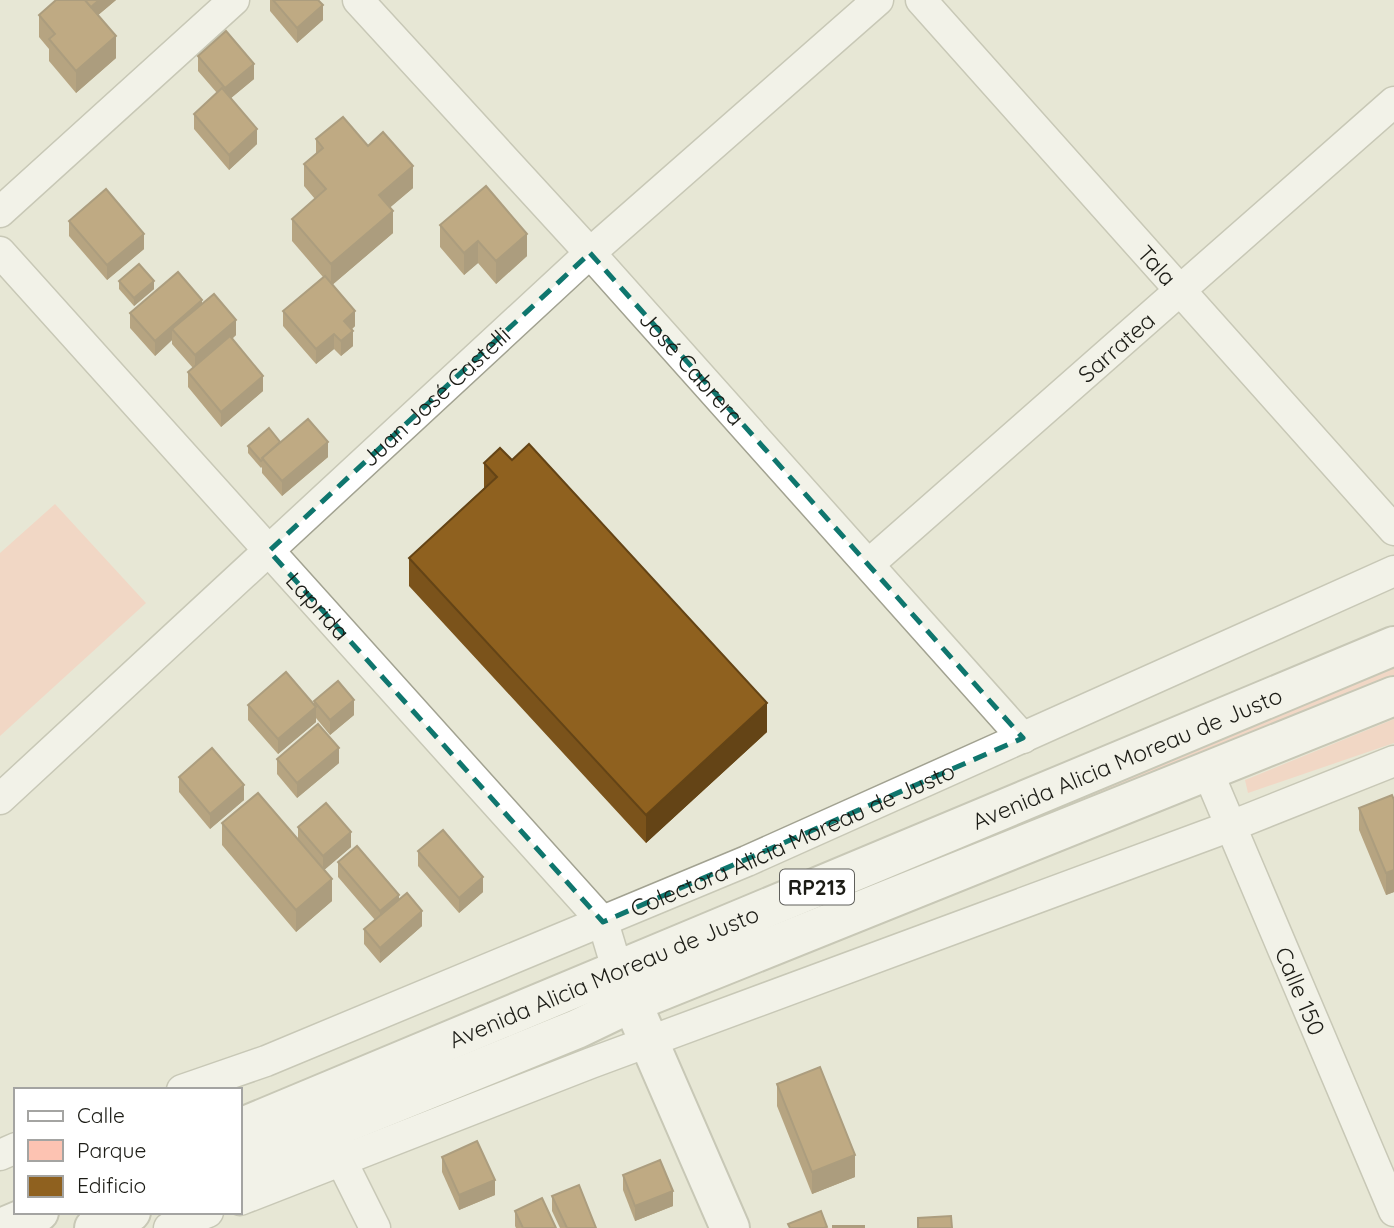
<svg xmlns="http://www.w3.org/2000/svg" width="1394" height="1228" font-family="Quicksand,sans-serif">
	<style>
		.green { fill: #fdc3b2 }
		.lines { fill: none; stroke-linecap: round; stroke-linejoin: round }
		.minor-casing { stroke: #a2a291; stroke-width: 33 }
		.secondary-casing { stroke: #a2a291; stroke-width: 42 }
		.primary-casing { stroke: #a2a291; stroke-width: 42 }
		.minor { stroke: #fff; stroke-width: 30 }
		.secondary { stroke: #fff; stroke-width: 38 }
		.primary { stroke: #fff; stroke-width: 38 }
		.wall { fill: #7b531b }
		.shaded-wall { fill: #644416 }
		.building { fill: #8f611f; stroke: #644416; stroke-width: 2 }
		.marked { fill: none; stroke: #0f766e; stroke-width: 5; stroke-dasharray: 14 9; stroke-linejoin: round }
		.labels { text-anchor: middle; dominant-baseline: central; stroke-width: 6; stroke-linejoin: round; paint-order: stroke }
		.shield { fill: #fff; stroke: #60605c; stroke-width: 2 }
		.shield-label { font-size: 21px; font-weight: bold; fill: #1c1c16 }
		.street-label { font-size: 23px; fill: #1c1c16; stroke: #fff }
	</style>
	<rect width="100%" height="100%" fill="#e7e7d5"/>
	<g class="green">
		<polygon points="55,504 146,603 0,736 0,553"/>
		<polygon points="1394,660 1394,678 1092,797 692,961"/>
		<polygon points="1394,719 1394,743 1248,793 1245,780"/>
	</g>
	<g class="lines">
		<defs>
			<g id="minor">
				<path id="s1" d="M358,0L590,253L1023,738"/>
				<path id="s2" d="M921,0L1394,530"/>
				<polyline points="0,212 234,0"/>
				<path id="s3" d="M0,252L603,922L618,972"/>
				<path id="s4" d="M869,564L1394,102"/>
				<path id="s5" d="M1207,770L1394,1211"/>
				<path id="s6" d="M0,799L590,253L878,0"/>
				<path id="s7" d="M182,1090L266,1061L747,861L1394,571"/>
				<polyline points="0,1155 16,1148"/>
				<polyline points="341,1160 375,1228"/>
				<polyline points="240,1200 591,1063 1231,826 1394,761"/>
				<polyline points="169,1228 208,1212"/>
			</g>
			<polyline id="secondary" points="619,973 730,1228"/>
			<g id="primary">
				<path id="s8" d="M240,1128L1394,646"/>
				<polyline points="240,1166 577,1029 631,1003 1394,696"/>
				<polyline points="1,1228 39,1212"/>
				<polyline points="94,1228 131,1212"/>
			</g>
		</defs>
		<use href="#minor" class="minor-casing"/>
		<use href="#secondary" class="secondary-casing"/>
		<use href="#primary" class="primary-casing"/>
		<use href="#minor" class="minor"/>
		<use href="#secondary" class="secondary"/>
		<use href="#primary" class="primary"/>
	</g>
	<g class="wall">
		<polygon points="56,0 116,0 98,15 116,58 76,93 49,61 49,49 39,37 39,15"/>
		<polygon points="270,0 318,0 323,20 297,43 270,11"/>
		<polygon points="198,56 254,79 231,98 257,144 229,170 194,129 194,114 217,93 198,71"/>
		<polygon points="316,139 368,146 413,188 390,207 393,233 332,285 355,326 352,329 353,346 341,356 334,349 316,364 283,326 283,311 323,277 292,241 292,219 315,199 304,186 304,164 316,154"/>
		<polygon points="69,221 144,249 107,280 69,236"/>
		<polygon points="440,225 527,256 496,284 478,263 464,275 440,247"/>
		<polygon points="119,281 154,289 134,306 119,289"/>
		<polygon points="202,304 236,335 232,339 263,391 221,427 188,387 188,372 193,368 172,344 172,340 155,356 130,328 130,313"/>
		<polygon points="280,442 328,457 282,496 262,473 262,467 261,468 248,453 248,446"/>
		<polygon points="484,463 767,732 646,843 409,586 409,558 484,488"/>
		<polygon points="314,701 354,715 330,735 316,718 316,722 278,754 248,720 248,705 314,705"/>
		<polygon points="277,759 339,763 297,798 277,774"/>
		<polygon points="179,777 244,800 210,829 179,792"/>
		<polygon points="1394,800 1394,892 1386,895 1359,830 1359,808"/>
		<polygon points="222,823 298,840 298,827 351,847 324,870 332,901 296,932 222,845"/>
		<polygon points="418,851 483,892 459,913 418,866"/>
		<polygon points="338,862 399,900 422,926 380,963 364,944 364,929 375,920 338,877"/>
		<polygon points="777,1084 855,1177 812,1194 777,1106"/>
		<polygon points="442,1157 495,1195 459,1210 442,1172"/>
		<polygon points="623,1175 673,1206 635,1221 623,1190"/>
		<polygon points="552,1196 596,1228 560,1228 552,1211"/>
		<polygon points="515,1211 556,1228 516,1228 515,1226"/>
	</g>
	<g class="shaded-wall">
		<polygon points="99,0 116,0 90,22 90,7"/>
		<polygon points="323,5 323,20 297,43 297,28"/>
		<polygon points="116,36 116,58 76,93 76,71"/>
		<polygon points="254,64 254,79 225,103 225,88"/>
		<polygon points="257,129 257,144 229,170 229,155"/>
		<polygon points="413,166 413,188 379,217 379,195"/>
		<polygon points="393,211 393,233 331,286 331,264"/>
		<polygon points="144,234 144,249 107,280 107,265"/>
		<polygon points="527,234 527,256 496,284 496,261"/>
		<polygon points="478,241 478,263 464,275 464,253"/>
		<polygon points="154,281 154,289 134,306 134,298"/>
		<polygon points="202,300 202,315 172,329 172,340 155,356 155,341"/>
		<polygon points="355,311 355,326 344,336 344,321"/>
		<polygon points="236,320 236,335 195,370 195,355"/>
		<polygon points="353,331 353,346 341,356 341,341"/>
		<polygon points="334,334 334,349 316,364 316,349"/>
		<polygon points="263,376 263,391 221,427 221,412"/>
		<polygon points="328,442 328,457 282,496 282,481"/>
		<polygon points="354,700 354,715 330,735 330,720"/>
		<polygon points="767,703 767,732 646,843 646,815"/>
		<polygon points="316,707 316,722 278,754 278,739"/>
		<polygon points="339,748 339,763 297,798 297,783"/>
		<polygon points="244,785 244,800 210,829 210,814"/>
		<polygon points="351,832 351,847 323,871 323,856"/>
		<polygon points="1394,870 1394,892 1386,895 1386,873"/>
		<polygon points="483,877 483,892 459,913 459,898"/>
		<polygon points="332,879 332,901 296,932 296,910"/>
		<polygon points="399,895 399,910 380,926 380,911"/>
		<polygon points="422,911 422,926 380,963 380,948"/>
		<polygon points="855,1155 855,1177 812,1194 812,1172"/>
		<polygon points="495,1180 495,1195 459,1210 459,1195"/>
		<polygon points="673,1191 673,1206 635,1221 635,1206"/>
	</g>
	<g class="building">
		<polygon points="56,0 85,0 116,36 76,71 49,39 55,34 39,15"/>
		<polygon points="85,0 99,0 91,7"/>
		<polygon points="273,0 318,0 323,5 297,28"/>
		<polygon points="226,31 254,64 225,88 198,56"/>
		<polygon points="222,88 257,129 229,155 194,114"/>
		<polygon points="343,117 368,146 383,132 413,166 379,195 393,211 331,264 292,219 326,189 304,164 323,148 316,139"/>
		<polygon points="486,186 527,234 496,261 478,241 464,253 440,225"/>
		<polygon points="106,189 144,234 107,265 69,221"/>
		<polygon points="139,264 154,281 134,298 119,281"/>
		<polygon points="178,272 202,300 155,341 130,313"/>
		<polygon points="325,276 355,311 344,321 353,331 341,341 334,334 316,349 283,311"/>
		<polygon points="214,294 236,320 195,355 172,329"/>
		<polygon points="230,336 263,376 221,412 188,372"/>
		<polygon points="308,419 328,442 282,481 262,458"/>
		<polygon points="269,428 280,442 262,458 263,459 261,461 248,446"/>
		<polygon points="529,444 767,703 646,815 409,558 497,477 484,463 500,448 512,460"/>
		<polygon points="286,672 316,707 278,739 248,705"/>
		<polygon points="338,681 354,700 330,720 314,701"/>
		<polygon points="318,724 339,748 297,783 277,759"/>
		<polygon points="212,748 244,785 210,814 179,777"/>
		<polygon points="258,793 332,879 296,910 222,823"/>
		<polygon points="1392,795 1394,800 1394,870 1386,873 1359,808"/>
		<polygon points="326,803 351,832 323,856 298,827"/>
		<polygon points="443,830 483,877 459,898 418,851"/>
		<polygon points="357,846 399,895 380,911 338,862"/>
		<polygon points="407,893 422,911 380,948 364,929"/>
		<polygon points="820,1067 855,1155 812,1172 777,1084"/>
		<polygon points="477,1141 495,1180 459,1195 442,1157"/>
		<polygon points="660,1160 673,1191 635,1206 623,1175"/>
		<polygon points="579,1185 596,1228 567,1228 552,1196"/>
		<polygon points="542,1198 556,1228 523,1228 515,1211"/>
		<polygon points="821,1211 827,1227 824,1228 790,1228 788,1224"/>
		<polygon points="951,1216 952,1228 918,1228 918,1218"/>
		<rect x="833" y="1226" width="31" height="2"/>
	</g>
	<path d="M0 0H1394V1228H0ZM590,253L1023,738L603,922L269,551Z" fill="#e7e7d5" fill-opacity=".55" fill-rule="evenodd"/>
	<path class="marked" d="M590,253L1023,738L603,922L269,551Z"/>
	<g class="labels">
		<rect class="shield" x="780" y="869.5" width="74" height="35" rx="5"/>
		<g class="shield-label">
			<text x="817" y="887">RP213</text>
		</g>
		<g class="street-label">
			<text stroke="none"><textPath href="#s2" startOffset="355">Tala</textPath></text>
			<text stroke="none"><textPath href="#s4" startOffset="329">Sarratea</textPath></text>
			<text stroke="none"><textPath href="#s1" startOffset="497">José Cabrera</textPath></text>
			<text stroke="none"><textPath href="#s6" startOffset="593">Juan José Castelli</textPath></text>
			<text stroke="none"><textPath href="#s3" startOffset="476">Laprida</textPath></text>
			<text stroke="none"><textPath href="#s8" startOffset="961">Avenida Alicia Moreau de Justo</textPath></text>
			<text stroke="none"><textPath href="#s7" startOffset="660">Colectora Alicia Moreau de Justo</textPath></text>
			<text stroke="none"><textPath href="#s8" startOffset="394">Avenida Alicia Moreau de Justo</textPath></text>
			<text stroke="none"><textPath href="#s5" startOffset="240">Calle 150</textPath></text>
		</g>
	</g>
	<rect x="14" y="1088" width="228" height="126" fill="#ffffff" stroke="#a4a4a2" stroke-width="2"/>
	<rect x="28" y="1111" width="35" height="10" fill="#ffffff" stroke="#a4a4a2" stroke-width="2"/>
	<text x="77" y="1123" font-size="21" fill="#1c1c16">Calle</text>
	<rect x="28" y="1140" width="35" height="21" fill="#fdc3b2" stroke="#a4a4a2" stroke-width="2"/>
	<text x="77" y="1158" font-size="21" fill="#1c1c16">Parque</text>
	<rect x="28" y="1176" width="35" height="21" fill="#8f611f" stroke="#a4a4a2" stroke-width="2"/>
	<text x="77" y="1193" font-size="21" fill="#1c1c16">Edificio</text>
</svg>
